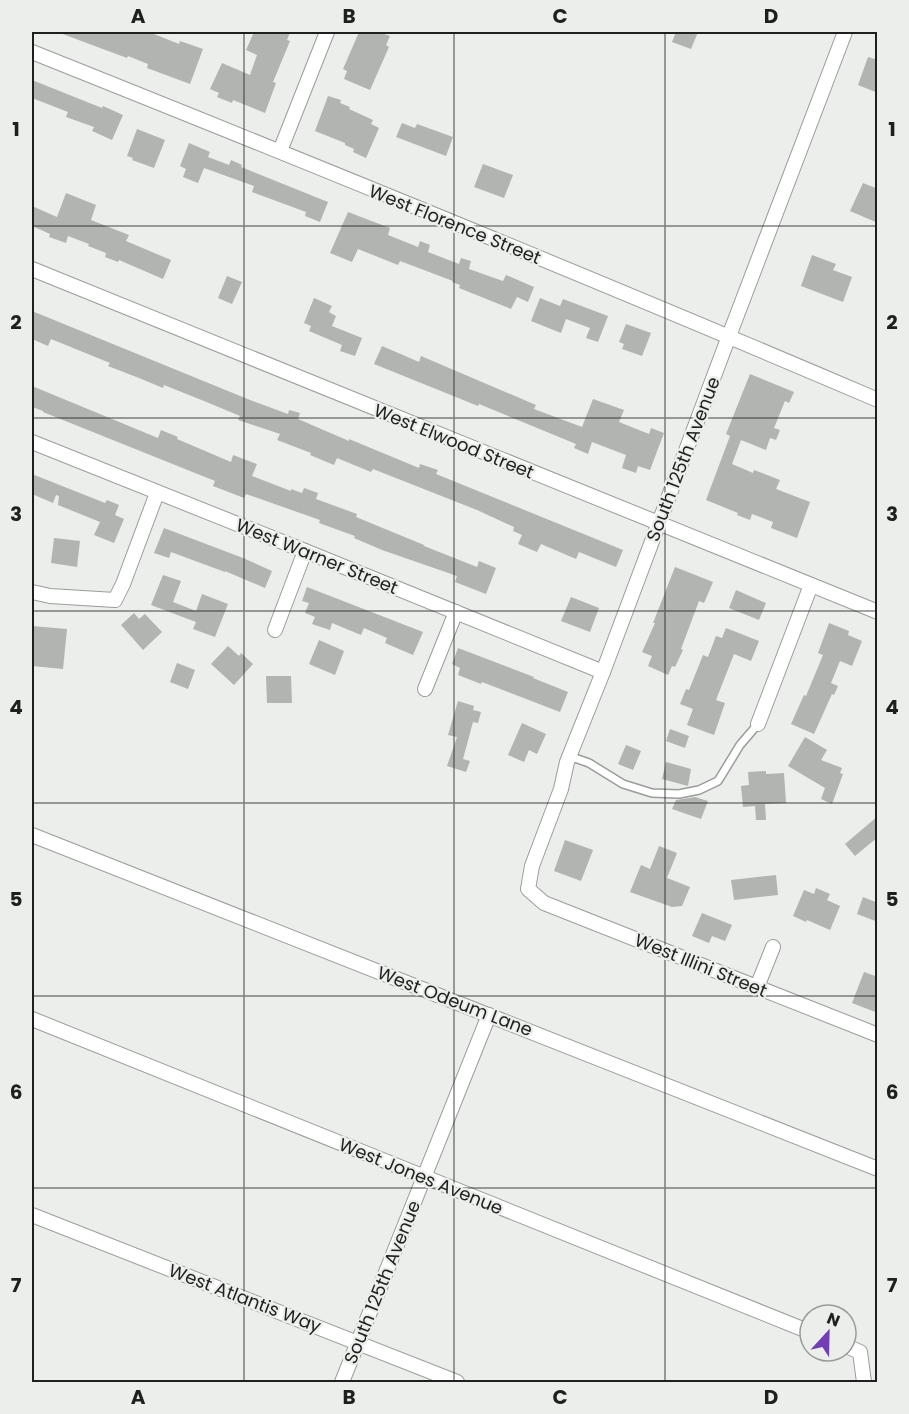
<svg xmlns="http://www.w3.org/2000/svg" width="909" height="1414" font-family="Poppins,sans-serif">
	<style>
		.building { fill: #b1b4b1 }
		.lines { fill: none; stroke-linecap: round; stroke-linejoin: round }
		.lane-casing { stroke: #9a9d9a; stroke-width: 10 }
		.street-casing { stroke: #9a9d9a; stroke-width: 16 }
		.lane { stroke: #fff; stroke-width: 7 }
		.street { stroke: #fff; stroke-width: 14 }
		.grid { fill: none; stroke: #1e1f1e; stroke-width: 1.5; stroke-opacity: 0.55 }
		.labels { text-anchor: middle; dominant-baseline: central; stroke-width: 4.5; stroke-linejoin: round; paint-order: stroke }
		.street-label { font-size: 18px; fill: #1e1f1e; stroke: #ebeeeb }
		.neatline { fill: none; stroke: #1e1f1e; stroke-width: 2 }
		.grid-label { font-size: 20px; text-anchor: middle; font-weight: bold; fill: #1e1f1e }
	</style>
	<rect width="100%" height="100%" fill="#ebeeeb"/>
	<g class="building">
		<polygon points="60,32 149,32 179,44 180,41 203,49 190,84 147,68 148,64 128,56 127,58 60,33"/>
		<polygon points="254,32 290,32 287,40 290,41 273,82 276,83 265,113 233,100 232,103 217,97 219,93 210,89 222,63 250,75 257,55 246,50"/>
		<polygon points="359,32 378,32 390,36 386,45 389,47 370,90 344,79 347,71 343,69"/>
		<polygon points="676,32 698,32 691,49 672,42"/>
		<polygon points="868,57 878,60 878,93 858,85"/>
		<polygon points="32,80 102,108 103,106 123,115 112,140 92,131 94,127 66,117 68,112 32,98"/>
		<polygon points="328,96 341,100 340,103 350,107 349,109 373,120 371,124 379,128 366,158 353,152 354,149 345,145 345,143 315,131"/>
		<polygon points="402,123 415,128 417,124 453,137 446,156 396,137"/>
		<polygon points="137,129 165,140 154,168 132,160 133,158 127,156"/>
		<polygon points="189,143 210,152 208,157 229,165 231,160 242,165 241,167 328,202 320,222 305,216 306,212 252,192 254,186 204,168 198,183 183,177 186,169 180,166"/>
		<polygon points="483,164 513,175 504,198 474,187"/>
		<polygon points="863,183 878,189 878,223 850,211"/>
		<polygon points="66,193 96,205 91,220 129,235 126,241 171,260 163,279 119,260 118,262 105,257 106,253 88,246 89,244 68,236 66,243 49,237 50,234 32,226 32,206 57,217"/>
		<polygon points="348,212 390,228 388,235 418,247 420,241 430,245 428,252 459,264 461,258 471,261 469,269 503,281 506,275 534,287 528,302 517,297 511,309 459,288 460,285 452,282 453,281 400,261 398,265 358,249 352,262 330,253"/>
		<polygon points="812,255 836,264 833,270 852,277 843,302 801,286"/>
		<polygon points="227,276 242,282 232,304 218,298"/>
		<polygon points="314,298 332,306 329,312 336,316 332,326 362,338 355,356 340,351 342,345 309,331 311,326 304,323"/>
		<polygon points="540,298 560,306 563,299 608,316 598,342 586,338 590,328 566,319 561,333 531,321"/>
		<polygon points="32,311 250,400 288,414 289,410 300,413 298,419 349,441 349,439 419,468 420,464 438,470 436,474 623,550 616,567 579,552 576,559 541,544 537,552 518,544 522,535 513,531 514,527 477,510 373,469 371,472 337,458 334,465 310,455 311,453 277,440 280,434 238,420 240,416 204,401 164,385 163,388 139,378 108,366 110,363 51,339 48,346 32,339"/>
		<polygon points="626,324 651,333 642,356 622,349 624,344 619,342"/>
		<polygon points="382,346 419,362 421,356 536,405 534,409 582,427 593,399 624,410 619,422 649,434 651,428 664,433 650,470 638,466 636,473 622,468 626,455 592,442 588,454 574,448 576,444 479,404 478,406 374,364"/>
		<polygon points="750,374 794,392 789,403 785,401 774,428 780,430 776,440 770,438 766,450 741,440 732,464 753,473 754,470 780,480 776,489 810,502 797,538 771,528 773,522 752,514 750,520 737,515 738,513 706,500 730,436 726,434"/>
		<polygon points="32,386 158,438 161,430 178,437 177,439 231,462 233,455 257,464 252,476 291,491 291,489 302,493 304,488 318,493 316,499 357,514 356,517 424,545 424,546 477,567 479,561 496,568 486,594 455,582 457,576 382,550 354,538 355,536 319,523 320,520 246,494 244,498 213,486 215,481 43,412 43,411 32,407"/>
		<polygon points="32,474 105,503 107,500 119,505 115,515 124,519 114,543 94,535 100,522 58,505 59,496 56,495 53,503 32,494"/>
		<polygon points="164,528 243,558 272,571 265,588 225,571 225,572 171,552 169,558 154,553"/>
		<polygon points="54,538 80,541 77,567 51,563"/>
		<polygon points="675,567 713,582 704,603 699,601 681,649 683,650 675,667 672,666 668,675 648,666 652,656 642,652 655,623 653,623"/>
		<polygon points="163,575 181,581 173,602 196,611 202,594 228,604 215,637 193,629 196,622 151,605"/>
		<polygon points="307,587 423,632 413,655 385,643 387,638 364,628 361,635 332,623 330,630 312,624 315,617 305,613 309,603 302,601"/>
		<polygon points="736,590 766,603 759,620 729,608"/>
		<polygon points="571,597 599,608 590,632 561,621"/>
		<polygon points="134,613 139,619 145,614 162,632 143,650 121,625"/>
		<polygon points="829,623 849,631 848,635 862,641 852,666 840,661 831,683 838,686 834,695 832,694 814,734 791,724 804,695 806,696 823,655 818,653"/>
		<polygon points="32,626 67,629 63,669 32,666"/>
		<polygon points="726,628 759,641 751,661 734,654 716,700 725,703 714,735 687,725 693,709 680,704 686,689 689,690 703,655 708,657 716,636 722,638"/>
		<polygon points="319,640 344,651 335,675 309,664"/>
		<polygon points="228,646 239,656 241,653 253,664 234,685 211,664"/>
		<polygon points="458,648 534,677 533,678 568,692 560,712 482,682 481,684 458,675 460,668 452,664"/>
		<polygon points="177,663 195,670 188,689 170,682"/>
		<polygon points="266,676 291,676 292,703 267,703"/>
		<polygon points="458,701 474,706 473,710 481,712 478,723 473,722 463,759 470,761 466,772 447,766 457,737 448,735"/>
		<polygon points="522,723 546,734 537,754 529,750 524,762 508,755"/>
		<polygon points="670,729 689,736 685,748 666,741"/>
		<polygon points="805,737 827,750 821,760 842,768 840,773 843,774 832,804 821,799 825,788 788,766"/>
		<polygon points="626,745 641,751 633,770 618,764"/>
		<polygon points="666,762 691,769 688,786 662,779"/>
		<polygon points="766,771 766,774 784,773 786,803 765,804 766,820 756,820 755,806 743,807 741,786 749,785 748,772"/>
		<polygon points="695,797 708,801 701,819 672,809 676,800"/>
		<polygon points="878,816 878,837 855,856 845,844"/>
		<polygon points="565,840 593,850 581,881 554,871"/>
		<polygon points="659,846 677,853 667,878 690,887 682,906 672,907 630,892 641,865 650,869"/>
		<polygon points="776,875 778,895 734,900 731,880"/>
		<polygon points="816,888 830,894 827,900 840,906 830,930 807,920 806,922 793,916 804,890 814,894"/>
		<polygon points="863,897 878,903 878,922 857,914"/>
		<polygon points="702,913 732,925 725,941 712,936 709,943 692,936"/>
		<polygon points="864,972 878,977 878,1013 852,1003"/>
	</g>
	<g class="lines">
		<defs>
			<polyline id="lane" points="569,756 589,763 623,784 652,793 679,794 699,790 718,781 740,745 758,724"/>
			<g id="street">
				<polyline points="845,32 729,336 603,672 567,762 561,789 532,866 528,889 544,903 878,1035"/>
				<path d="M32,52C315,165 597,280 878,400"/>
				<polyline points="280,151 327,32"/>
				<polyline points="32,269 878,612"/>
				<polyline points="32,442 305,551 603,672"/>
				<polyline points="32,592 50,596 115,600 123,584 157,493"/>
				<polyline points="275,630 305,551"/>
				<polyline points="425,689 456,612"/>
				<polyline points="758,724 811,585"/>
				<polyline points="32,835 878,1169"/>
				<polyline points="757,987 773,947"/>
				<polyline points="32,1019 810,1332"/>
				<polyline points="32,1215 457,1382"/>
				<polyline points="846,1346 860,1352 864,1382"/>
				<polyline points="342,1382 489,1015"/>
			</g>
		</defs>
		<use href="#lane" class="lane-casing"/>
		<use href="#street" class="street-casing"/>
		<use href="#lane" class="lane"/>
		<use href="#street" class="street"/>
	</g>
	<path class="grid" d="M244,32V1382M454,32V1382M665,32V1382M32,226H878M32,418H878M32,611H878M32,803H878M32,996H878M32,1188H878"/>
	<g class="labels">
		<g class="street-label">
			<text transform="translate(455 224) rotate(22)">West Florence Street</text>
			<text transform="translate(454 441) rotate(22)">West Elwood Street</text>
			<text transform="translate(683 459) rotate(-69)">South 125th Avenue</text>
			<text transform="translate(317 556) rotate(22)">West Warner Street</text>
			<text transform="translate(701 965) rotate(22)">West Illini Street</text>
			<text transform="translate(455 1001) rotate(21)">West Odeum Lane</text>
			<text transform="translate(421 1176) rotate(22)">West Jones Avenue</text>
			<text transform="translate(382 1282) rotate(-68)">South 125th Avenue</text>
			<text transform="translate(245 1298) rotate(21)">West Atlantis Way</text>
		</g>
	</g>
	<rect width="909" height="1414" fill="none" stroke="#ebeeeb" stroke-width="66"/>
	<g transform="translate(828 1333) rotate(22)"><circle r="28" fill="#ebeeeb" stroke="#999b99" stroke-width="1.5"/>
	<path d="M0-4.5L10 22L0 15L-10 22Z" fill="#713eb5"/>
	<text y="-9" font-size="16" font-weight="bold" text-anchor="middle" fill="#1e1f1e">N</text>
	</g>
	<rect x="33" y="33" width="843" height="1348" class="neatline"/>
	<g class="grid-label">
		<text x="138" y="23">A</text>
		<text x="349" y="23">B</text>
		<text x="560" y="23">C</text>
		<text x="771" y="23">D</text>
		<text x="16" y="136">1</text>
		<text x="892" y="136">1</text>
		<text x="16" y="329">2</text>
		<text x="892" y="329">2</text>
		<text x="16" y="521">3</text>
		<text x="892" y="521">3</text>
		<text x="16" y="714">4</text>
		<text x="892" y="714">4</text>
		<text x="16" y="906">5</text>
		<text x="892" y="906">5</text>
		<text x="16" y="1099">6</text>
		<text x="892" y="1099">6</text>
		<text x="16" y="1292">7</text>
		<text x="892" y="1292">7</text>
		<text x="138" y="1404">A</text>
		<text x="349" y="1404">B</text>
		<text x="560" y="1404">C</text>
		<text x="771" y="1404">D</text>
	</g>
</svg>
